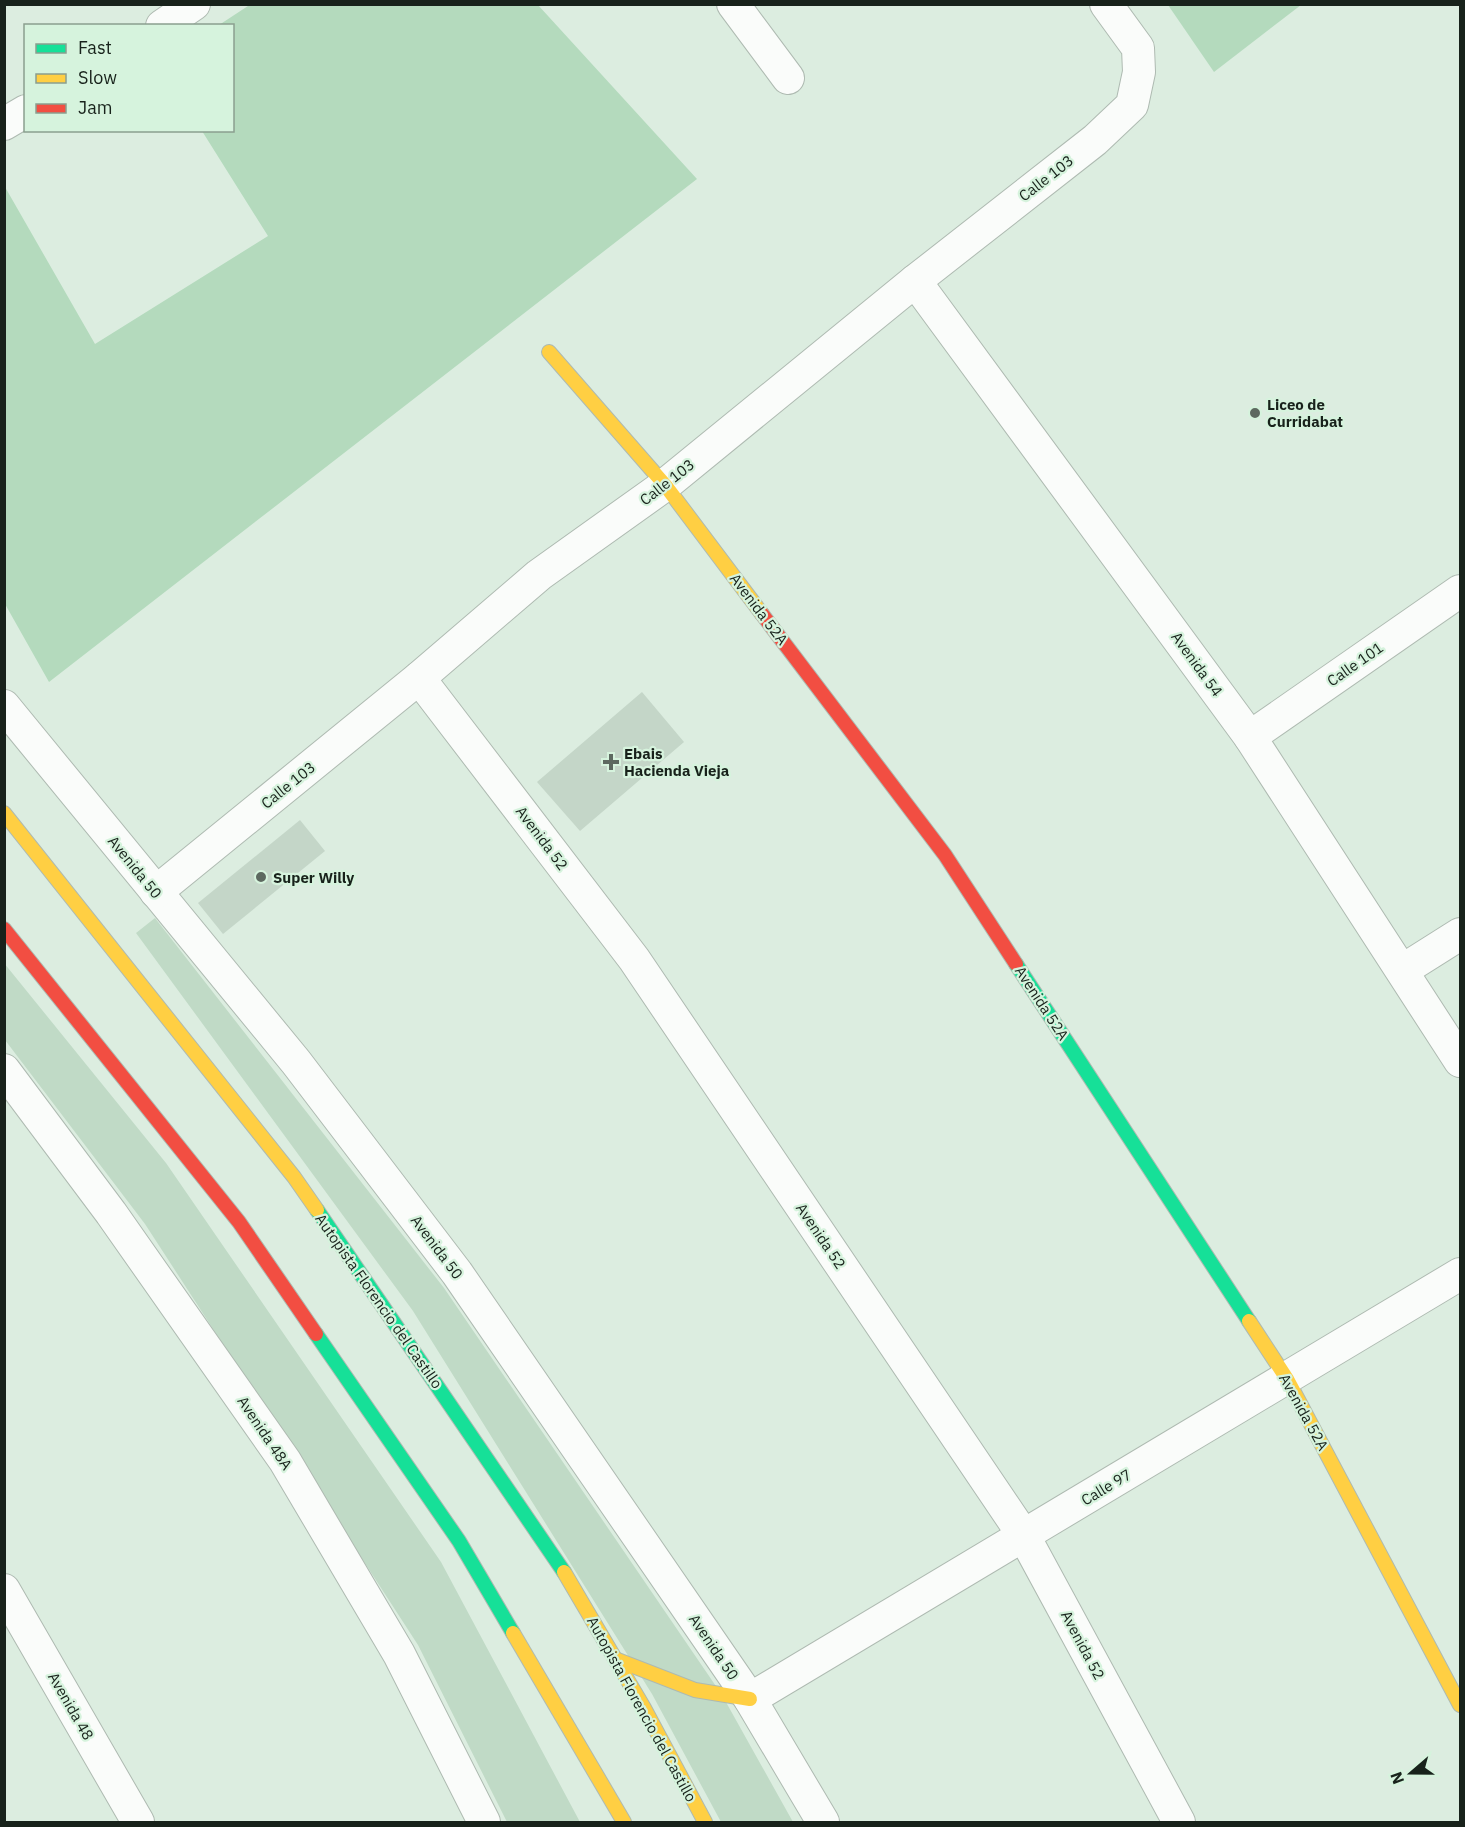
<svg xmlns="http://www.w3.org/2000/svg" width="1465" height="1827" font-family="'IBM Plex Sans',sans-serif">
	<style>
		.green { fill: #c0dac6 }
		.forest { fill: #b4dabd }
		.building { fill: #c4d6c8 }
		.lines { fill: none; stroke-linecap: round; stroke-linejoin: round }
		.street-casing { stroke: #aebab1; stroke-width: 34 }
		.fast-casing { stroke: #aebab1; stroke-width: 16 }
		.slow-casing { stroke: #aebab1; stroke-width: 16 }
		.jam-casing { stroke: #aebab1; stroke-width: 16 }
		.street { stroke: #fafcfa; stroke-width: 32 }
		.fast { stroke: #16e098; stroke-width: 14 }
		.slow { stroke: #ffcf43; stroke-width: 14 }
		.jam { stroke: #f24e42; stroke-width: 14 }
		.poi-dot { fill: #5d6960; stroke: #d6f3dd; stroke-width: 2 }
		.labels { text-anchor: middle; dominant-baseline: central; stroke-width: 4.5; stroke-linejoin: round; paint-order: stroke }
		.street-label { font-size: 15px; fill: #18221b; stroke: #d6f3dd }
		.poi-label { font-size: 15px; font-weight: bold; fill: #18221b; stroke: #d6f3dd; text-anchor: start }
	</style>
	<rect width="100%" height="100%" fill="#dcede0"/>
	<g class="green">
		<polygon points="155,918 444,1288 722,1695 793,1822 721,1822 652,1694 413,1311 136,933"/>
		<polygon points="4,963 166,1163 441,1562 580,1822 507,1822 418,1645 145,1224 5,1040"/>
	</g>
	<g class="forest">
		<polygon points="251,4 538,5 697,179 49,682 5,604 5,187 95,344 268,236 202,131 232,130 232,26 219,25"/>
		<polygon points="1168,5 1301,5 1214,72"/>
	</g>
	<g class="building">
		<polygon points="642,692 684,742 580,831 537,782"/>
		<polygon points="300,820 325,851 223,934 198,903"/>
	</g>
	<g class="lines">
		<defs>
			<g id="street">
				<polyline points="733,4 788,78"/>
				<polyline points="162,26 194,4"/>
				<polyline points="4,124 26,111"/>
				<polyline points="915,281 1250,737 1460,1061"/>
				<polyline points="419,678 634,959 1024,1536 1179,1822"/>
				<polyline points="4,706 296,1062 457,1273 750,1699 823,1822"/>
				<polyline points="1250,737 1460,591"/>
				<polyline points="156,892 419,678 539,575 665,485 915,281 1095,140 1132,105 1139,72 1138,48 1106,4"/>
				<polyline points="1403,970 1460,934"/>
				<polyline points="4,1070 111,1213 285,1461 399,1654 484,1822"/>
				<polyline points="4,1590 138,1822"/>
				<polyline points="750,1699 1460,1274"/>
			</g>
			<g id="fast">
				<polyline points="1016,964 1249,1321"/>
				<polyline points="317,1210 564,1572"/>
				<polyline points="316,1334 459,1541 513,1633"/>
			</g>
			<g id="slow">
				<polyline points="549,352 665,485 762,614"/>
				<polyline points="4,813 294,1177 317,1210"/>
				<polyline points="1249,1321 1287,1379 1460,1705"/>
				<polyline points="564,1572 644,1708 705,1822"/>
				<polyline points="513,1633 624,1822"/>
				<polyline points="615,1659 695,1690 750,1699"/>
			</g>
			<g id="jam">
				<polyline points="762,614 945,855 1016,964"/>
				<polyline points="4,929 239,1222 316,1334"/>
			</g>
		</defs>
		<use href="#street" class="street-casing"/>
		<use href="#fast" class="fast-casing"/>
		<use href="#slow" class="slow-casing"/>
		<use href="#jam" class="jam-casing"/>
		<use href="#street" class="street"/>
		<use href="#fast" class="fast"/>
		<use href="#slow" class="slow"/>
		<use href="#jam" class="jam"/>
	</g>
	<g class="poi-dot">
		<circle cx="1255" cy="413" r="6"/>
		<path d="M608 753h6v6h6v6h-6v6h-6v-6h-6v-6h6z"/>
		<circle cx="261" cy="877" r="6"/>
	</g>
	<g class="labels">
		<g class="street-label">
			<text transform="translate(1046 178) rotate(-38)">Calle 103</text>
			<text transform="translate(667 482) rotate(-38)">Calle 103</text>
			<text transform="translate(759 609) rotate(53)">Avenida 52A</text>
			<text transform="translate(1197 664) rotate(54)">Avenida 54</text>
			<text transform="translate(1355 664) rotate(-35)">Calle 101</text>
			<text transform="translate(288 785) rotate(-39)">Calle 103</text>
			<text transform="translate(542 838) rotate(53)">Avenida 52</text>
			<text transform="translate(135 867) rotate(51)">Avenida 50</text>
			<text transform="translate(1042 1003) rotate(57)">Avenida 52A</text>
			<text transform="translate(821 1236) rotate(56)">Avenida 52</text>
			<text transform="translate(437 1247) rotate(53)">Avenida 50</text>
			<text transform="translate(379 1301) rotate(55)">Autopista Florencio del Castillo</text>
			<text transform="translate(1304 1412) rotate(61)">Avenida 52A</text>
			<text transform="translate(265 1433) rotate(56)">Avenida 48A</text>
			<text transform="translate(1106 1487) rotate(-31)">Calle 97</text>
			<text transform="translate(1083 1645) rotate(62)">Avenida 52</text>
			<text transform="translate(714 1647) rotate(56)">Avenida 50</text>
			<text transform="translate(71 1706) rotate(60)">Avenida 48</text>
			<text transform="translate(642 1709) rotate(61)">Autopista Florencio del Castillo</text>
		</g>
		<g class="poi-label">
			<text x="1267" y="404">Liceo de<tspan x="1267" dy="17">Curridabat</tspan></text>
			<text x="624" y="753">Ebais<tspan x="624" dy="17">Hacienda Vieja</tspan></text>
			<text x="273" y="877">Super Willy</text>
		</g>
	</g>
	<rect width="1465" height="1827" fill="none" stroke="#18221b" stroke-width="12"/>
	<rect x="24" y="24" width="210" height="108" fill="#d6f3dd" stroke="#8a9f8f" stroke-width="1.5"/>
	<rect x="36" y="44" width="30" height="9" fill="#16e098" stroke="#8a9f8f" stroke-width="1.5"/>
	<text x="78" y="54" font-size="18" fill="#18221b">Fast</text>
	<rect x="36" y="74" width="30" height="9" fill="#ffcf43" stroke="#8a9f8f" stroke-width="1.5"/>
	<text x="78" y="84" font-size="18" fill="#18221b">Slow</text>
	<rect x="36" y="104" width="30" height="9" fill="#f24e42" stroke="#8a9f8f" stroke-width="1.5"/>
	<text x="78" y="114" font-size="18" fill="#18221b">Jam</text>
	<g transform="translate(1411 1773) rotate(250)" stroke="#d6f3dd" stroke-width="4.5" paint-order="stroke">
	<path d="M0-4.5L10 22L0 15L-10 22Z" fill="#18221b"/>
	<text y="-9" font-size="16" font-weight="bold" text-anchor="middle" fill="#18221b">N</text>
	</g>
</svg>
